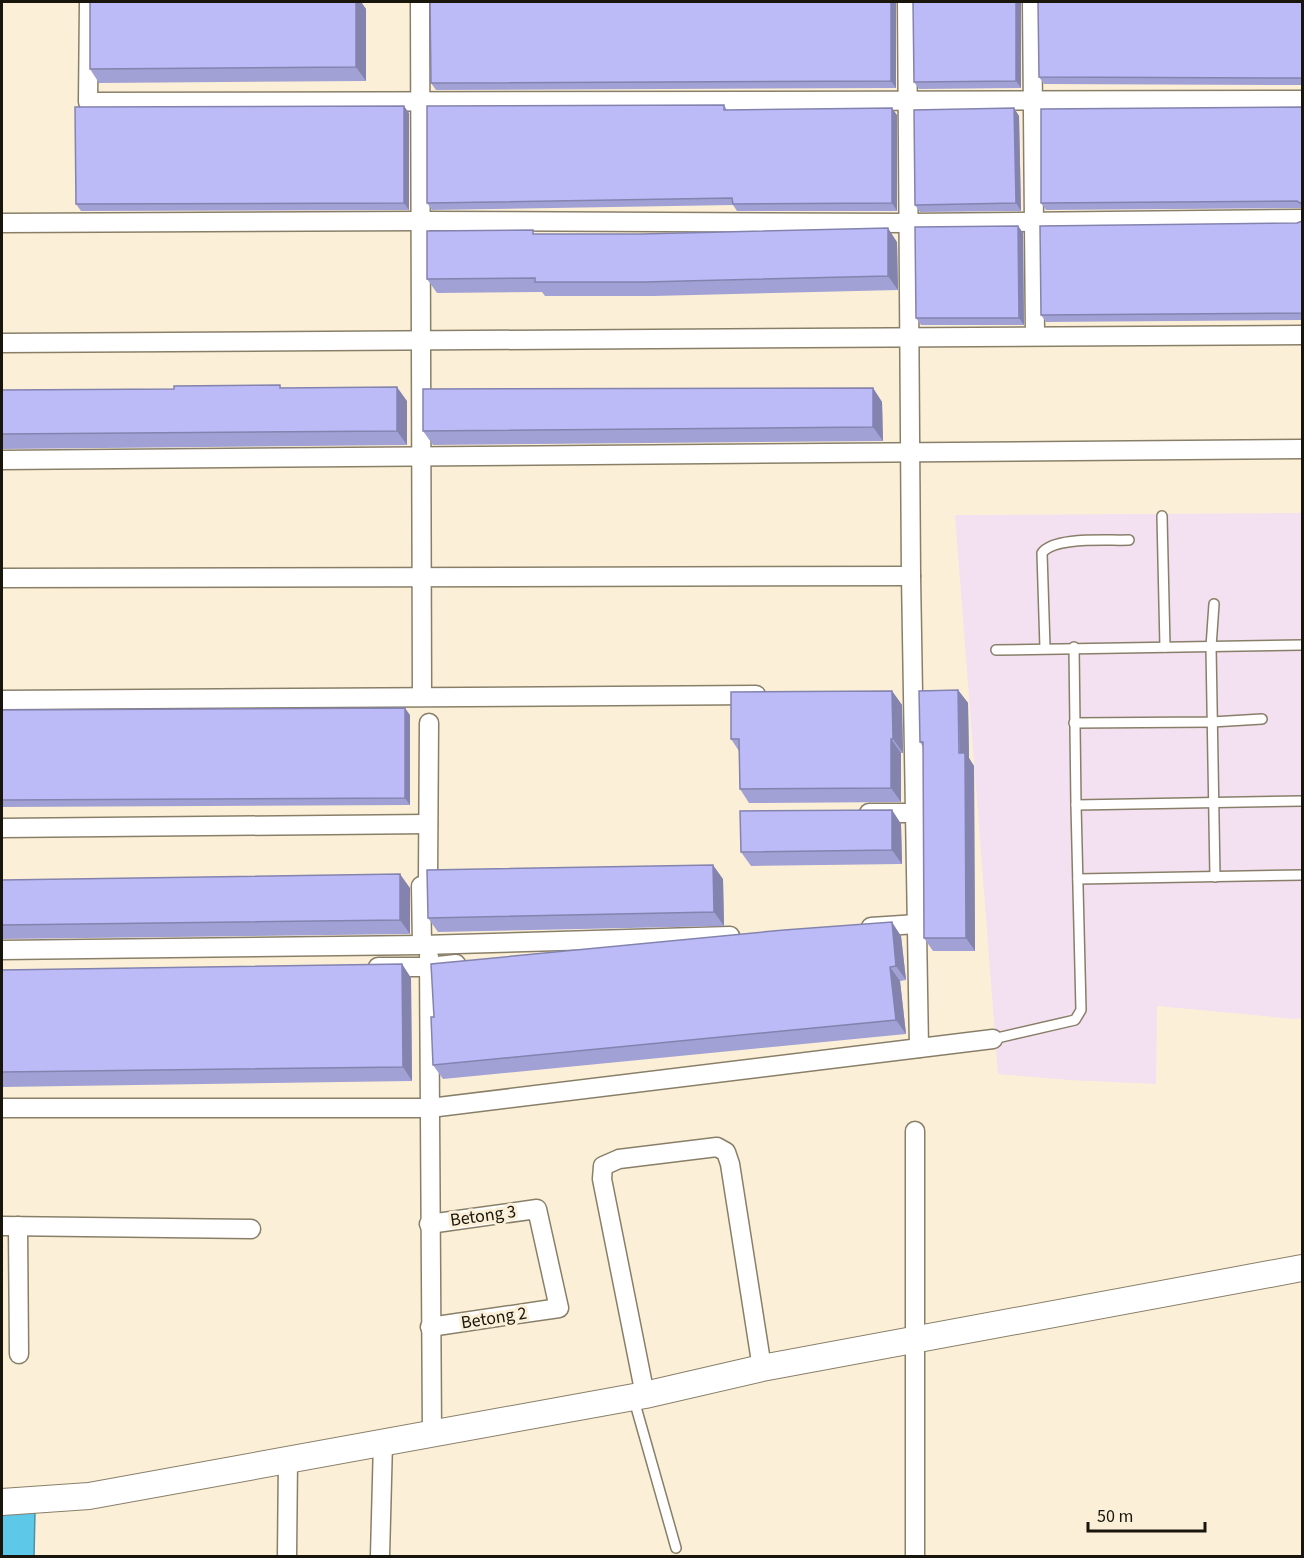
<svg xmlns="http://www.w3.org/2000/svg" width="1304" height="1558" font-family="'Source Sans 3',sans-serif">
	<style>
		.education { fill: #f3e0f1 }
		.water { fill: #5ec8e8; stroke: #4992a6; stroke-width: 1.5 }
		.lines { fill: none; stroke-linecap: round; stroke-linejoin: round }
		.lane-casing { stroke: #897f69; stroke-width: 12 }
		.street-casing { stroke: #897f69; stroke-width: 21 }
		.secondary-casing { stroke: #897f69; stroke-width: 28 }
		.lane { stroke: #fff; stroke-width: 9 }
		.street { stroke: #fff; stroke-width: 18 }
		.secondary { stroke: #fff; stroke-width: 26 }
		.wall { fill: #a2a1d5 }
		.shaded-wall { fill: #8483ae }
		.building { fill: #bcbbf8; stroke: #8483ae; stroke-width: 1.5 }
		.labels { text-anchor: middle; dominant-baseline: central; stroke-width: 6; stroke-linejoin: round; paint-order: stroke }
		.street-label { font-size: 18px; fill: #18150c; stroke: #fbf0d7 }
	</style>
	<rect width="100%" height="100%" fill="#fbf0d7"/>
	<polygon class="education" points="1302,513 1302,1018 1295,1019 1157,1006 1156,1084 1069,1080 998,1074 955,515"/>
	<polygon class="water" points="35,1512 34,1556 2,1556 2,1513"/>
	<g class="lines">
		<defs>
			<g id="lane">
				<polyline points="1162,516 1165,647"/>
				<polyline points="1214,604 1211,647 1215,877"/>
				<path d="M1045,648L1042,553C1054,536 1108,541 1129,540"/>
				<polyline points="996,650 1302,645"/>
				<polyline points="1074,723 1212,722 1262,719"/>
				<polyline points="1076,805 1302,801"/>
				<polyline points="1078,879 1302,875"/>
				<polyline points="993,1039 1075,1020 1081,1010 1076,805 1074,647"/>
				<polyline points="634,1400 676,1548"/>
			</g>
			<g id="street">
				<polyline points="89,2 88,102 1302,100"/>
				<polyline points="420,2 422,696"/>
				<polyline points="907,2 911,576 919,1048"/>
				<polyline points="1032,2 1035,335"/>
				<polyline points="2,223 420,221 910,223 1302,219"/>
				<polyline points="2,343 1302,335"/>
				<polyline points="2,460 1302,449"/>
				<polyline points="2,578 911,576"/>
				<polyline points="2,700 756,695"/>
				<polyline points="869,813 915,813"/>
				<polyline points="2,828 428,824"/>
				<polyline points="428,878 429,723"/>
				<polyline points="421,886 422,945"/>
				<polyline points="871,927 917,924"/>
				<polyline points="2,950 422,945 730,936"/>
				<polyline points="429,956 432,1434"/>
				<polyline points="378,967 429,967 456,964"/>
				<polyline points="2,1108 430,1108 993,1039"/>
				<polyline points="429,1224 537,1209 559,1308 430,1327"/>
				<polyline points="2,1226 251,1229"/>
				<polyline points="18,1226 19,1354"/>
				<polyline points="645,1395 602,1179 603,1166 619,1159 717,1147 726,1152 730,1164 762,1368"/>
				<polyline points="287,1556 288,1459"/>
				<polyline points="380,1556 383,1442"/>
				<polyline points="915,1556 915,1131"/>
			</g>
			<polyline id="secondary" points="2,1502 89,1496 645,1395 762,1368 1302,1268"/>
		</defs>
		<use href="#lane" class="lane-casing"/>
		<use href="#street" class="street-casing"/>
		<use href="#secondary" class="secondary-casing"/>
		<use href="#lane" class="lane"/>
		<use href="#street" class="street"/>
		<use href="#secondary" class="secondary"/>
	</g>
	<g class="wall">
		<polygon points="90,2 361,2 366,9 366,81 99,83 90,69"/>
		<polygon points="896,2 896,88 436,90 431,83"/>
		<polygon points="1021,2 1021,88 919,89 914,82"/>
		<polygon points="1302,2 1302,85 1044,84 1039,77"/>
		<polygon points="724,105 727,110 897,115 897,211 737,211 733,205 432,210 427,203"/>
		<polygon points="1302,107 1302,208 1046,210 1041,203"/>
		<polygon points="1014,108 1019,116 1021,211 920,212 915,205"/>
		<polygon points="409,113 409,210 81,211 76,204"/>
		<polygon points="1302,221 1302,320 1046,322 1041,315"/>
		<polygon points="1018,226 1023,233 1024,325 921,325 916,318"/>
		<polygon points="536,234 897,242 898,290 654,296 545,296 542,292 437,293 427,279"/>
		<polygon points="282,388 407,401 407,445 2,449 2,390"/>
		<polygon points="873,388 882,402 883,441 433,445 423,431"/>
		<polygon points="958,690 968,703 969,758 974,766 975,951 933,951 924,938 923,747 920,742"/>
		<polygon points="892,691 902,705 903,753 901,753 901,802 749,803 740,789 739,751 731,739"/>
		<polygon points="2,710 410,715 410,805 2,807"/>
		<polygon points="892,810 901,824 902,864 751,866 741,852"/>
		<polygon points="723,879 724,926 438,932 428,918"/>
		<polygon points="2,880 410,888 410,934 2,939"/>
		<polygon points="901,936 906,980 900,981 906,1034 443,1079 433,1065"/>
		<polygon points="402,964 411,978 412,1081 2,1087 2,970"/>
	</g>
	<g class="shaded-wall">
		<polygon points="356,2 361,2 366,9 366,81 356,67"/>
		<polygon points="891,2 896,2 896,88 891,81"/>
		<polygon points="1016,2 1021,2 1021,88 1016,81"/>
		<polygon points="404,106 409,113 409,210 404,203"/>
		<polygon points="892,108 897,115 897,211 892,203"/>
		<polygon points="1014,108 1019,116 1021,211 1016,203"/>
		<polygon points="1018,226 1023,233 1024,325 1019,318"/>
		<polygon points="888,228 897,242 898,290 888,276"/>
		<polygon points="397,387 407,401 407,445 397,431"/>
		<polygon points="873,388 882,402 883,441 873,427"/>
		<polygon points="958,690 968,703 969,758 974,766 975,951 966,938"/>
		<polygon points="892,691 902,705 903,753 893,739"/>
		<polygon points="405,708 410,715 410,805 405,798"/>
		<polygon points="891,739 901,753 901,802 891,788"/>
		<polygon points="892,810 901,824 902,864 892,850"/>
		<polygon points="713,865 723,879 724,926 714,912"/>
		<polygon points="400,874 410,888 410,934 400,920"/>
		<polygon points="892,922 901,936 906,980 896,966"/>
		<polygon points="402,964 411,978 412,1081 403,1067"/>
		<polygon points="890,967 900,981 906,1034 896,1020"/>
	</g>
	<g class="building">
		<polygon points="90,2 356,2 356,67 90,69"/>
		<polygon points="430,2 891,2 891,81 431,83"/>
		<polygon points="913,2 1016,2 1016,81 914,82"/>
		<polygon points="1038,2 1302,2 1302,78 1039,77"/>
		<polygon points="724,105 724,110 892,108 892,203 733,204 732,198 427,203 427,106"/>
		<polygon points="404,106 404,203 76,204 75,107"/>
		<polygon points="1302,107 1302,204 1297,201 1041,203 1041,109"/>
		<polygon points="1014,108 1016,203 915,205 914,110"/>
		<polygon points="1302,221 1302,313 1041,315 1040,226 1297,223"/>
		<polygon points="1018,226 1019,318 916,318 915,227"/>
		<polygon points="888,228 888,276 644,282 535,282 535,278 427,279 427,231 533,230 533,234 641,234"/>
		<polygon points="280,385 280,388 397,387 397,431 2,434 2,390 174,389 174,386"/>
		<polygon points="873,388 873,427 423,431 423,389"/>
		<polygon points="958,690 959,753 965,753 966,938 924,938 923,742 920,742 919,691"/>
		<polygon points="892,691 893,739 891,739 891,788 740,789 739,739 731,739 731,692"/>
		<polygon points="405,708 405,798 2,800 2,710"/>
		<polygon points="892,810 892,850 741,852 740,811"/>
		<polygon points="713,865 714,912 428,918 427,870"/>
		<polygon points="400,874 400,920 2,925 2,880"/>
		<polygon points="892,922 896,966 890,967 896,1020 433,1065 431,1017 434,1017 431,964 784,930"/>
		<polygon points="402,964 403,1067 2,1072 2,970"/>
	</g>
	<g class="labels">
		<g class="street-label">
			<text transform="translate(483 1216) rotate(-8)">Betong 3</text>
			<text transform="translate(494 1318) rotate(-9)">Betong 2</text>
		</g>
	</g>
	<rect width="1304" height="1558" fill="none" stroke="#18150c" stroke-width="6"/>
	<path d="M1088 1522v9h117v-9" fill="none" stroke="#18150c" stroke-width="3"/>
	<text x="1097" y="1522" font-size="18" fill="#18150c" stroke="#fbf0d7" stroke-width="4.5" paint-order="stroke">50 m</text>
</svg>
